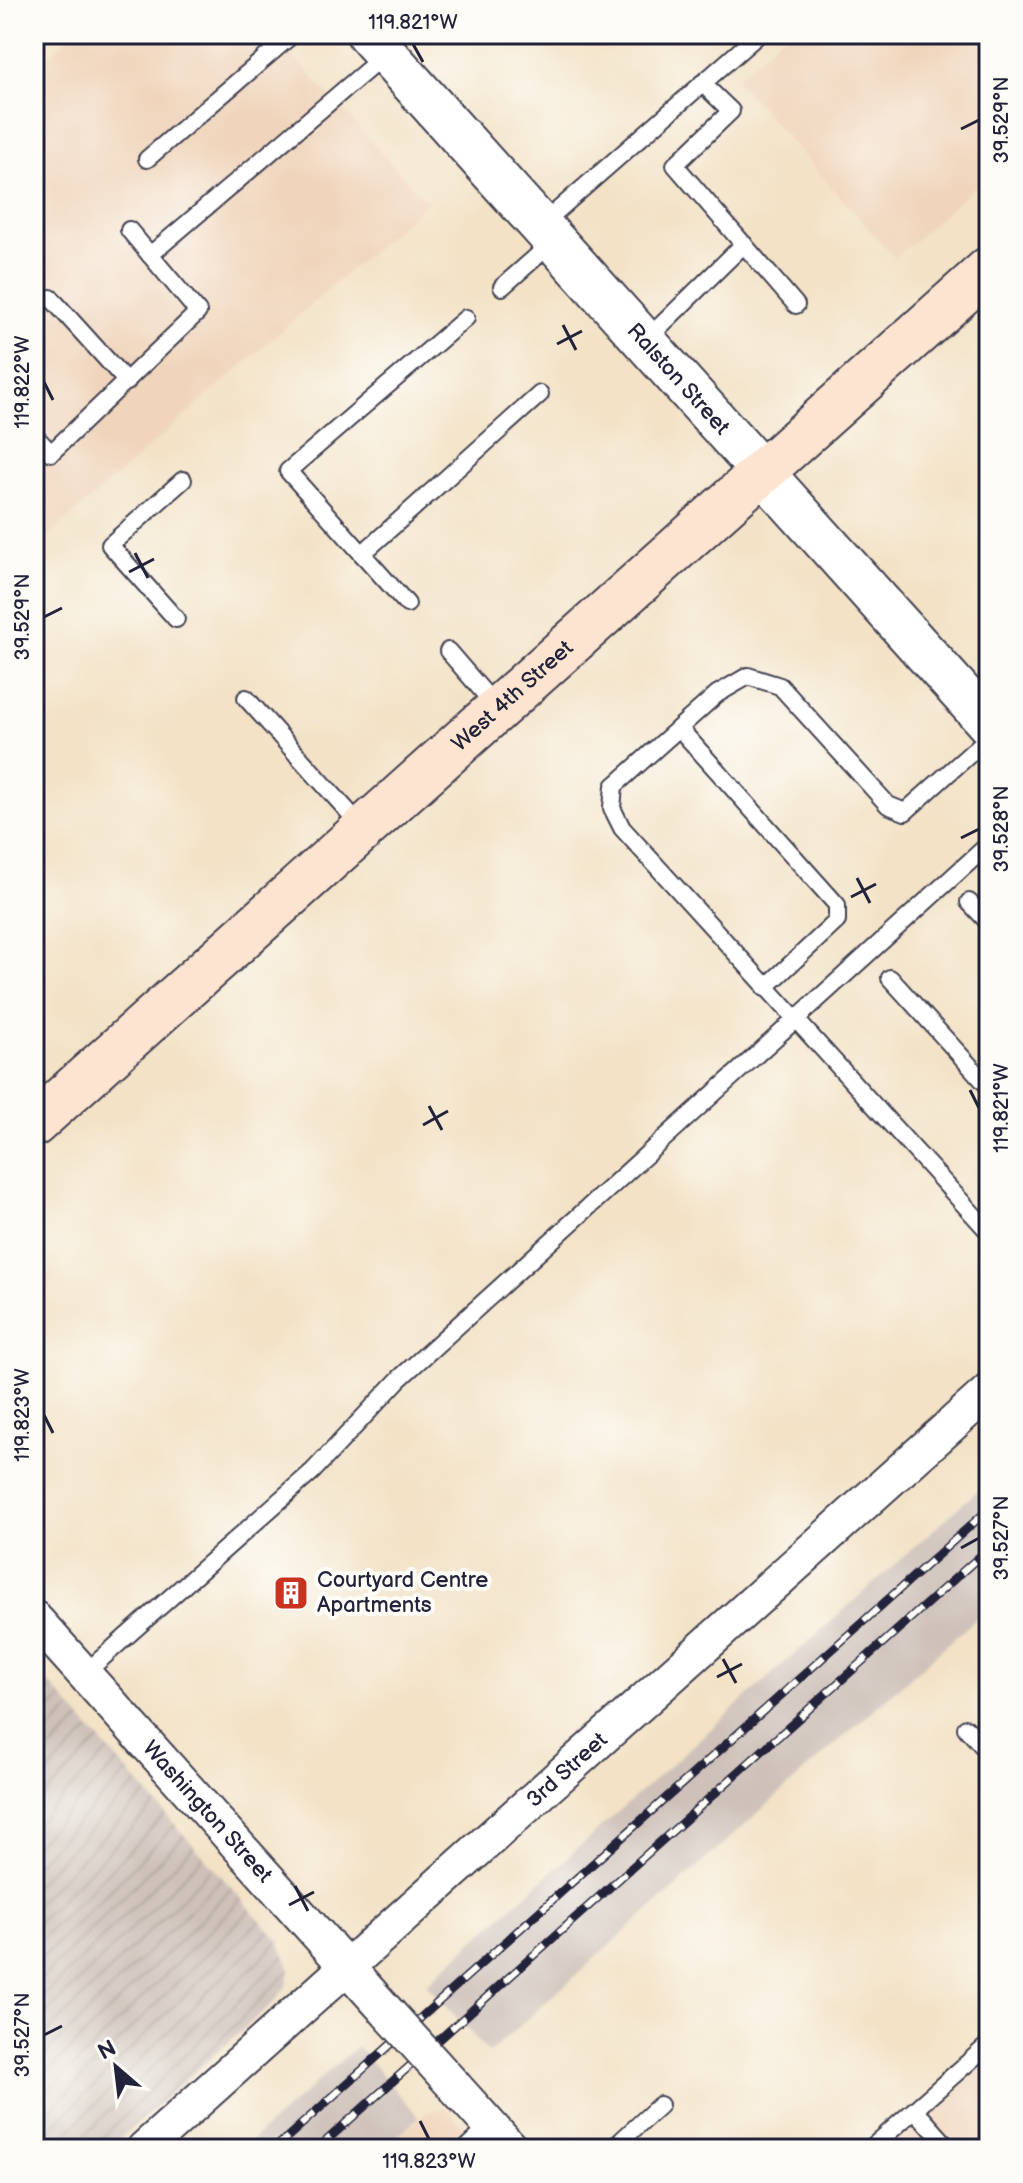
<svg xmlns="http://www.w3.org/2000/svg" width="1023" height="2183" font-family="'Balsamiq Sans',sans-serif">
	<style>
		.built { fill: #f0d5bc }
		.industrial { fill: url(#industrial-furrows) }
		.railway { fill: #cec1b9 }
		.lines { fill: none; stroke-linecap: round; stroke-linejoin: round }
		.service-casing { stroke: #413f50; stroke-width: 20 }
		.minor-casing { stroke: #413f50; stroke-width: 38 }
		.tertiary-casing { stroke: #413f50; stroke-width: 46 }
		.secondary-casing { stroke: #413f50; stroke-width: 48 }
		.service { stroke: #fff; stroke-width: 16 }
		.minor { stroke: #fff; stroke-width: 34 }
		.tertiary { stroke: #fff; stroke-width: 42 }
		.secondary { stroke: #fde4d1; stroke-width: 44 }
		.rail-casing { stroke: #22223b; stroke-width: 9 }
		.rail { stroke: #fdfcf7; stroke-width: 6; stroke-dasharray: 18; stroke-linecap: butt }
		.minor-bridge-casing { stroke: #413f50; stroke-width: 38; stroke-linecap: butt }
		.minor-bridge { stroke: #fff; stroke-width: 34 }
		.ticks { fill: none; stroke: #22223b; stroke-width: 3 }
		.labels { text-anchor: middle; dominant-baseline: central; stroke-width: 8; stroke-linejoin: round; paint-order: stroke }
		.street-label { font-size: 22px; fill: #22223b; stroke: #fdfcf7 }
		.poi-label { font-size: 22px; fill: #22223b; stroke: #fdfcf7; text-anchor: start }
		.neatline { fill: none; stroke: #22223b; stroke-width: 3 }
		.ticks-label { font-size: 20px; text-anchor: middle; fill: #22223b }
	</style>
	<defs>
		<pattern id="industrial-furrows" width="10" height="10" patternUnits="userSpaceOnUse" patternTransform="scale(2)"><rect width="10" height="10" fill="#cec1b9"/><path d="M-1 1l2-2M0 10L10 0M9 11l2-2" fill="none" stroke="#b1a6a0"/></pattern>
	</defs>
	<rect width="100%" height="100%" fill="#fdfcf7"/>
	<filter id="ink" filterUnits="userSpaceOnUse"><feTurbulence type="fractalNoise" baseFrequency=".0125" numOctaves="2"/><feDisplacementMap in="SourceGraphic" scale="16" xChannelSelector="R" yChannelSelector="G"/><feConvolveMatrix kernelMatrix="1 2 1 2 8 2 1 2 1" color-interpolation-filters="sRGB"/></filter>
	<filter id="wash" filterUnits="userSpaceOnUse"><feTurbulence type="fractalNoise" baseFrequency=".006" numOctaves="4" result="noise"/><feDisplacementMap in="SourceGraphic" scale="32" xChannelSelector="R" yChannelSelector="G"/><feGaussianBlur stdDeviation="1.8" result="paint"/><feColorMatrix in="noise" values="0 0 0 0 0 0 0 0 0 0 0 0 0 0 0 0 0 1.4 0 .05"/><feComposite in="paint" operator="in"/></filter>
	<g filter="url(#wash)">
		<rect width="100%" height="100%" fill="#f3e2c6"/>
		<g class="built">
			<polygon points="72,34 273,34 427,202 41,543 34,536 34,68"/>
			<polygon points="785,34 989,34 989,174 895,258 735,79"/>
			<polygon points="989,2044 989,2149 870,2149"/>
			<polygon points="446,2108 484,2149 383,2149 427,2112"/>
		</g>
		<polygon class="industrial" points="40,1673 279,1941 290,1970 287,1985 275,2001 108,2149 34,2149 34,1677"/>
		<g class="railway">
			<polygon points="989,1480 989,1607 489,2053 426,1984"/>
			<polygon points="357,2046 419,2117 383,2149 242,2149"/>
		</g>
	</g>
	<g filter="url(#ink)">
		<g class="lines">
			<defs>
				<g id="service">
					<polyline points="702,83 731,111 675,165 796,305"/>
					<polyline points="147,159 293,34"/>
					<polyline points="541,225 759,34"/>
					<polyline points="150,255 386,54"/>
					<polyline points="502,287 554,241"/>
					<polyline points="51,298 127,382"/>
					<polyline points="645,341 744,244"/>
					<polyline points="34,435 51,453 198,312 129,230"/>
					<polyline points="362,554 540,394"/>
					<polyline points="407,604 288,471 466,318"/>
					<polyline points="176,619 110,545 183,480"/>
					<polyline points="448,651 498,709"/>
					<polyline points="246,698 363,828"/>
					<polyline points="679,728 837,905 837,921 765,988"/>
					<polyline points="989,737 905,812 888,805 780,686 748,676 717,694 614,786 612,808 622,828 989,1232"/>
					<polyline points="969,902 989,923"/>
					<polyline points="890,978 989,1087"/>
					<polyline points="84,1674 313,1471 400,1378 989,844"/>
					<polyline points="966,1728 989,1753"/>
					<polyline points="915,2110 950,2149"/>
					<polyline points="466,2149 490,2126"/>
					<polyline points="612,2149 660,2105"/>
					<polyline points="870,2149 989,2044"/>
				</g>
				<g id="minor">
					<path id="s1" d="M34,1618L390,2015"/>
					<polyline points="456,2088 511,2149"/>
					<path id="s2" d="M144,2149L989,1391"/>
				</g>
				<g id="tertiary">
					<path id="s3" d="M368,34L989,724"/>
				</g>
				<g id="secondary">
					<path id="s4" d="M34,1124L989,269"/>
				</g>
			</defs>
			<use href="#service" class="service-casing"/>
			<use href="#minor" class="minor-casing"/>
			<use href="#tertiary" class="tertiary-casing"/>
			<use href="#secondary" class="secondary-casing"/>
			<use href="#service" class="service"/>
			<use href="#minor" class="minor"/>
			<use href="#tertiary" class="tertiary"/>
			<use href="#secondary" class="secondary"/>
			<defs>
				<g id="rail">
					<polyline points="274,2149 989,1509"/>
					<polyline points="317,2149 989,1548"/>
				</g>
			</defs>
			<use href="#rail" class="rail-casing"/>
			<use href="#rail" class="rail"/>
			<defs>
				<polyline id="minor-bridge" points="390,2015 456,2088"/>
			</defs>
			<use href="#minor-bridge" class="minor-bridge-casing"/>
			<use href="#minor-bridge" class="minor-bridge"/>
		</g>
	</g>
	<path class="ticks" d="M413,44L423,62M961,129L979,120M563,325L576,350M557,344L582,331M44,382L53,400M135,553L148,578M129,572L154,559M44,617L62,608M961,838L979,829M857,878L870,903M851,897L876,884M970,1090L979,1108M429,1106L442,1130M423,1125L448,1111M44,1415L53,1433M961,1548L979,1538M723,1659L736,1683M717,1677L742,1664M295,1886L308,1911M289,1905L314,1892M44,2035L62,2026M420,2121L429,2139"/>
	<defs>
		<symbol id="building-square" viewBox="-11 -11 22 22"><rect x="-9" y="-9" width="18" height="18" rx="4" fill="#c8321e" stroke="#fdfcf7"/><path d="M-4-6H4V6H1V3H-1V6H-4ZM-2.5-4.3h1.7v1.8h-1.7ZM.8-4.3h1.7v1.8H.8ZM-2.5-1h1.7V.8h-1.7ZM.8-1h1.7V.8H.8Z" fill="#fff"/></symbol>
	</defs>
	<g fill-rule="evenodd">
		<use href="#building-square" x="271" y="1573" width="40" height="40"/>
	</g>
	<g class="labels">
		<g class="street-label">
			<text stroke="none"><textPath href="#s3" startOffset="464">Ralston Street</textPath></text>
			<text stroke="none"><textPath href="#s4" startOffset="642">West 4th Street</textPath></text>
			<text stroke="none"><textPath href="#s2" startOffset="568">3rd Street</textPath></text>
			<text stroke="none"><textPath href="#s1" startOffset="260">Washington Street</textPath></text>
		</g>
		<g class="poi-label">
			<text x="317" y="1580">Courtyard Centre<tspan x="317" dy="25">Apartments</tspan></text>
		</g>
	</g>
	<rect width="1023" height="2183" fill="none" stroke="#fdfcf7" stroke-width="88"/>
	<g transform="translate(116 2067) rotate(332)" stroke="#fdfcf7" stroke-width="6" paint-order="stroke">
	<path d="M0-6L14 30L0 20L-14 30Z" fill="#22223b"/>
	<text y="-12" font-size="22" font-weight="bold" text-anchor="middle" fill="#22223b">N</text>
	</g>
	<rect x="44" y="44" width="935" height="2095" class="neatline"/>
	<g class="ticks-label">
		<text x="413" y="29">119.821°W</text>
		<text transform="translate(1001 120) rotate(-90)" y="7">39.529°N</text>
		<text transform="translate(22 382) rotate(-90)" y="7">119.822°W</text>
		<text transform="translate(22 617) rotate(-90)" y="7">39.529°N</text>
		<text transform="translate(1001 829) rotate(-90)" y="7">39.528°N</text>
		<text transform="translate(1001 1108) rotate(-90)" y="7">119.821°W</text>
		<text transform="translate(22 1415) rotate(-90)" y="7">119.823°W</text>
		<text transform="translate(1001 1538) rotate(-90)" y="7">39.527°N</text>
		<text transform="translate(22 2035) rotate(-90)" y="7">39.527°N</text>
		<text x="429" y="2168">119.823°W</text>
	</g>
</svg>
